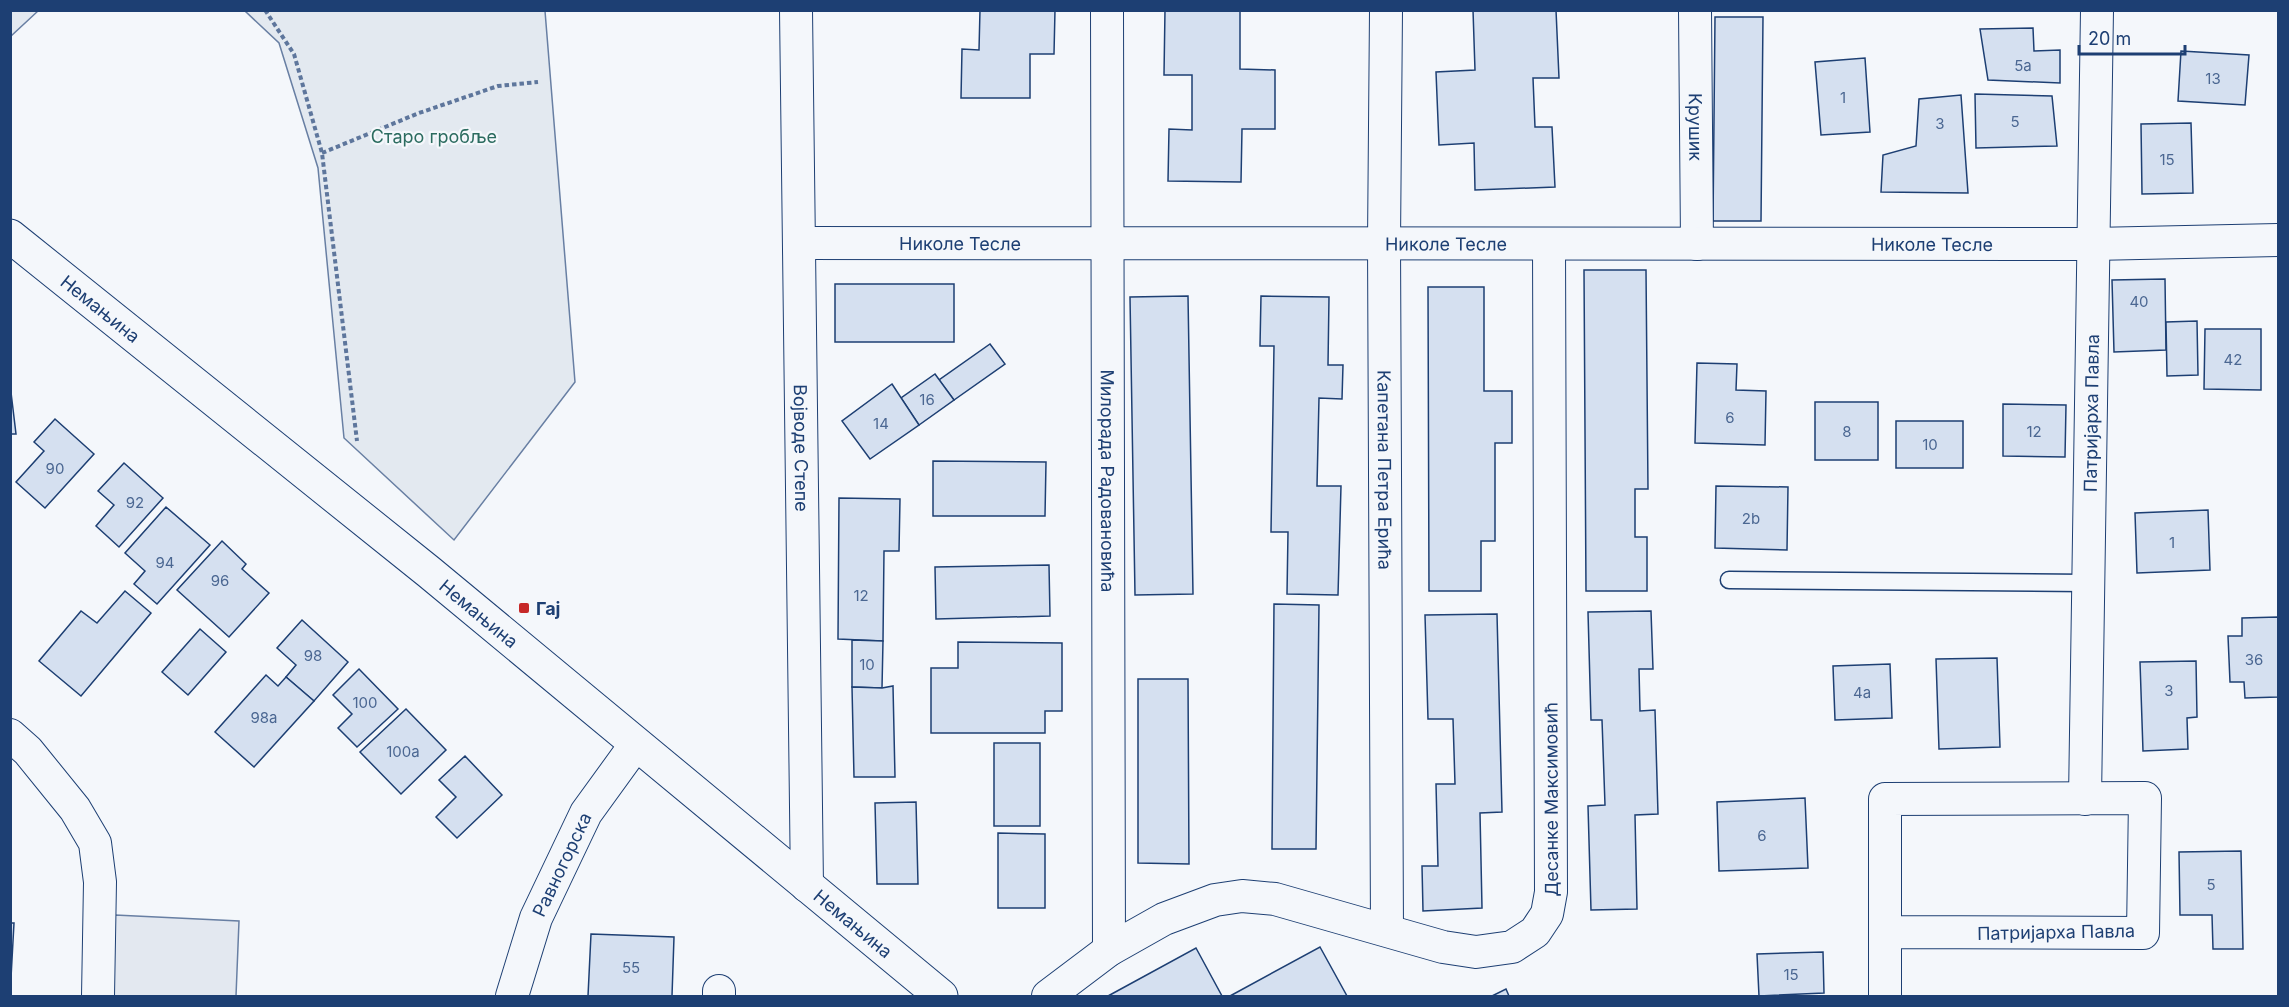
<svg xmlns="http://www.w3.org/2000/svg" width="2289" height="1007" font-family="Inter,sans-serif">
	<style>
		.green { fill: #e3e9f0; stroke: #687fa3; stroke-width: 1.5 }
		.parking { fill: #e3e8f0; stroke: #687fa3; stroke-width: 1.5 }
		.building { fill: #d5e0f0; stroke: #1d3f73; stroke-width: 1.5 }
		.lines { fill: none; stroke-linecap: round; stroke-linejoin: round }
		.lane-casing { stroke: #1d3f73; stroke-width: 19 }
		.street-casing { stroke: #1d3f73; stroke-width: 34 }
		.secondary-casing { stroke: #1d3f73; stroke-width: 35 }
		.path { stroke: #5e769c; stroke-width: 4; stroke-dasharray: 4.5 3; stroke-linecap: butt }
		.lane { stroke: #f4f7fb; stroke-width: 16 }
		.street { stroke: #f4f7fb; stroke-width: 32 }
		.secondary { stroke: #f4f7fb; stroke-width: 33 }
		.poi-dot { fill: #c62828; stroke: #f4f7fb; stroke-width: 2 }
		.labels { text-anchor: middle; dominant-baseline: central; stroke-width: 4.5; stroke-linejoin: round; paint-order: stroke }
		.number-label { font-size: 15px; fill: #4b6792 }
		.street-label { font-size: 18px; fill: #1d3f73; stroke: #f4f7fb }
		.park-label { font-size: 18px; fill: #2c6c60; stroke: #f4f7fb }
		.poi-label { font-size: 18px; font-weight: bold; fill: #1d3f73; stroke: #f4f7fb; text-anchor: start }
	</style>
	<rect width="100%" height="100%" fill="#f4f7fb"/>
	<g class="green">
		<polygon points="11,10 38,10 38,11 11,36"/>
		<polygon points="245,11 545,11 575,382 454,540 344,438 318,168 279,43"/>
	</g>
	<polygon class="parking" points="115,915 239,921 236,996 111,996"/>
	<g class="building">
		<polygon points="980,10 1055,10 1054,54 1030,54 1030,98 961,98 962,49 979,50"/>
		<polygon points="1165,10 1240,10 1240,69 1275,70 1275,129 1242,129 1241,182 1168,181 1169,129 1192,130 1192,75 1164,75"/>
		<polygon points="1473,10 1556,10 1559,78 1533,78 1535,127 1552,127 1555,187 1475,190 1474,143 1439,145 1436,72 1475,70"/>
		<polygon points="1715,17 1763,17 1761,221 1713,221"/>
		<polygon points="2033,28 2034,51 2060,50 2060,83 1988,80 1980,29"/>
		<polygon points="2181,51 2249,55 2245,105 2178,101"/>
		<polygon points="1865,58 1870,132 1821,135 1815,62"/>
		<polygon points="1975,94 2052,96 2057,146 1976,148"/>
		<polygon points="1961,95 1968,193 1881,192 1883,155 1916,146 1919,99"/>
		<polygon points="2191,123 2193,193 2142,194 2141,124"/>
		<polygon points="1584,270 1646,270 1648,489 1635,489 1635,537 1647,537 1647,591 1586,591"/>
		<polygon points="2165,279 2166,350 2114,352 2112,280"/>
		<rect x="835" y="284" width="119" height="58"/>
		<polygon points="1428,287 1484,287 1484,391 1512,391 1512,443 1495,443 1495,541 1481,541 1481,591 1429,591"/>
		<polygon points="1188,296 1193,594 1135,595 1130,297"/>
		<polygon points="1261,296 1329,297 1328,365 1343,365 1342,399 1319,398 1317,486 1341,486 1338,595 1287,594 1288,532 1271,532 1274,346 1260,346"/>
		<polygon points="2197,321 2198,375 2167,376 2166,322"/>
		<polygon points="2205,329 2261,329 2261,390 2204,389"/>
		<polygon points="990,344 1005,364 954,400 939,380"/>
		<polygon points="1697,363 1737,364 1736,390 1766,391 1765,445 1695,443"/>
		<polygon points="935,374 954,400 919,425 901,398"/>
		<polygon points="10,384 16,434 10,434"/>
		<polygon points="892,384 919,425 870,459 842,421"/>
		<rect x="1815" y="402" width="63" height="58"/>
		<polygon points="2003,404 2066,405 2065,457 2003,456"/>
		<polygon points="55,419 94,454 45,508 16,482 44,451 34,442"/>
		<rect x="1896" y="421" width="67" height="47"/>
		<polygon points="933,461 1046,462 1045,516 933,516"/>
		<polygon points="124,463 163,498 119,547 96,526 114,505 98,491"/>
		<polygon points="1716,486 1788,487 1787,550 1715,548"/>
		<polygon points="839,498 900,499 899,551 884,551 883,641 838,639"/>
		<polygon points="166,507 210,545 157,604 134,584 145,571 125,553"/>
		<polygon points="2208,510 2210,570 2137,573 2135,513"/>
		<polygon points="222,541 246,564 242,569 269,593 229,637 177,590"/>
		<polygon points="1049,565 1050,616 936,619 935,567"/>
		<polygon points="125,591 151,613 81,696 39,661 81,611 97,623"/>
		<polygon points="1274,604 1319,605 1316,849 1272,849"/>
		<polygon points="1651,611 1653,669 1639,669 1640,711 1655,710 1658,814 1635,815 1637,909 1591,910 1588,806 1605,805 1602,720 1591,720 1588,612"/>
		<polygon points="1497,614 1502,812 1480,813 1482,908 1423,911 1422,866 1438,866 1436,784 1455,784 1453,719 1428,719 1425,615"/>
		<polygon points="2278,617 2278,697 2245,698 2244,682 2230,682 2228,636 2242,636 2242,618"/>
		<polygon points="302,620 348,662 314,701 286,677 296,665 277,648"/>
		<polygon points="200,629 226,652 188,695 162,672"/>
		<polygon points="852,640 883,641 882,688 852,687"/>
		<polygon points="958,642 1062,643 1062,711 1045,711 1045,733 931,733 931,668 958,668"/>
		<polygon points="1997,658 2000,747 1939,749 1936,659"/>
		<polygon points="2196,661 2197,717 2187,718 2188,749 2143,751 2140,662"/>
		<polygon points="1890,664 1892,718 1835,720 1833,666"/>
		<polygon points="359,669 398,709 357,747 338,728 352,714 333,695"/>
		<polygon points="266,675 278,686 286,677 314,701 254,767 215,732"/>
		<polygon points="1138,679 1188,679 1189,864 1138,863"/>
		<polygon points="893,686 895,777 854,777 852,687 882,688"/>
		<polygon points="406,709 446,750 401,794 360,752"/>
		<rect x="994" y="743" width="46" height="83"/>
		<polygon points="465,756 502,795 457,838 436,817 456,797 439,780"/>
		<polygon points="1805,798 1808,868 1719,871 1717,802"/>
		<polygon points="916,802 918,884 877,884 875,803"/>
		<polygon points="998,833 1045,834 1045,908 998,908"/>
		<polygon points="2241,851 2243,949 2213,949 2212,915 2180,915 2179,852"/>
		<polygon points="10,923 14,923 10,996"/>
		<polygon points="591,934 674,937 672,996 588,996"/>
		<polygon points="1320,947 1347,996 1230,996"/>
		<polygon points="1196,948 1222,996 1108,996"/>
		<polygon points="1823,952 1824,993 1759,996 1757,954"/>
		<polygon points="1506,989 1509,996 1492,996"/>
	</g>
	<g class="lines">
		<defs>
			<polyline id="lane" points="1729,580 2087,583"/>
			<g id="street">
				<path id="s1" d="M796,10L807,886"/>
				<path id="s2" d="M1107,10L1109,950"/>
				<path id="s3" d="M1386,10L1384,242L1387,930"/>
				<path id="s4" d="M1695,10L1697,244"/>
				<path id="s5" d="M800,243L2093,244L2278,240"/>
				<polyline points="10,735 28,751 75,809 95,843 100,882 98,996"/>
				<path id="s6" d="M2085,799L2097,10"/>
				<path id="s7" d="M512,996L536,918L586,813L636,744"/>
				<polyline points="719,996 719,991"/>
				<path id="s8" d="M1048,996L1109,950L1164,919L1215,900L1242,896L1275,899L1443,947L1476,952L1512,947L1535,932L1547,914L1551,892L1549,244"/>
				<polyline points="1885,996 1885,799 2145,798 2143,933 1885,932"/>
			</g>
			<g id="secondary">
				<path id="s9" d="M10,236L429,572L941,996"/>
			</g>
		</defs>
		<use href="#lane" class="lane-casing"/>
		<use href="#street" class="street-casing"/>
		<use href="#secondary" class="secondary-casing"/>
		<g class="path">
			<polyline points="265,10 294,54 322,153 357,441"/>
			<polyline points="322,153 419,113 498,86 538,82"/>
		</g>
		<use href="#lane" class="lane"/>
		<use href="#street" class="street"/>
		<use href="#secondary" class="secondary"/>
	</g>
	<rect class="poi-dot" x="518" y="602" width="12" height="12" rx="3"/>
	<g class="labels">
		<g class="number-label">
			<text x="2023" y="65">5a</text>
			<text x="2213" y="78">13</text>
			<text x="1843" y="97">1</text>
			<text x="2015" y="121">5</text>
			<text x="1940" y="123">3</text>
			<text x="2167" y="159">15</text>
			<text x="2139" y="301">40</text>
			<text x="2233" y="359">42</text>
			<text x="927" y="399">16</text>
			<text x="1730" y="417">6</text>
			<text x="881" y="423">14</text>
			<text x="1847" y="431">8</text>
			<text x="2034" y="431">12</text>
			<text x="1930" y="444">10</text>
			<text x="55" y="468">90</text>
			<text x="135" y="502">92</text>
			<text x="1751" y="518">2b</text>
			<text x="2172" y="542">1</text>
			<text x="165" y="562">94</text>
			<text x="220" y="580">96</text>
			<text x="861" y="595">12</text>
			<text x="313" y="655">98</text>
			<text x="2254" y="659">36</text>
			<text x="867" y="664">10</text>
			<text x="2169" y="690">3</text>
			<text x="1862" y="692">4a</text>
			<text x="365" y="702">100</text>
			<text x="264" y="717">98a</text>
			<text x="403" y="751">100a</text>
			<text x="1762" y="835">6</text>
			<text x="2211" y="884">5</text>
			<text x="631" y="967">55</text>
			<text x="1791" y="974">15</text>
		</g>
		<g class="street-label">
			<text stroke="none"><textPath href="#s4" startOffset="117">Крушик</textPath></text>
			<text stroke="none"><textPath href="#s5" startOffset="160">Николе Тесле</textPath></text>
			<text stroke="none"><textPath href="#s5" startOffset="646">Николе Тесле</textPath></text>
			<text stroke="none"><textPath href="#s5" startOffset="1132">Николе Тесле</textPath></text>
			<text stroke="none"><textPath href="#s9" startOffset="116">Немањина</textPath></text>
			<text stroke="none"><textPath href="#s6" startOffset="386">Патријарха Павла</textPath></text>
			<text stroke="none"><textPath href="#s1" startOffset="438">Војводе Степе</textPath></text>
			<text stroke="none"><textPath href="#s3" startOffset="460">Капетана Петра Ерића</textPath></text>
			<text stroke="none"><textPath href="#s2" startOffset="471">Милорада Радовановића</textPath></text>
			<text stroke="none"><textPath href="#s9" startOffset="602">Немањина</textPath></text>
			<text stroke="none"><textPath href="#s8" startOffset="663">Десанке Максимовић</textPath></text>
			<text stroke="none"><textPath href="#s7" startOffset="141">Равногорска</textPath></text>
			<text stroke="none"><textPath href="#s9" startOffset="1088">Немањина</textPath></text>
			<text transform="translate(2056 932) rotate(-1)">Патријарха Павла</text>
		</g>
		<g class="park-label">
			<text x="434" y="136">Старо гробље</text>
		</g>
		<g class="poi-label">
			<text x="536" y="608">Гај</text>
		</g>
	</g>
	<rect width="2289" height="1007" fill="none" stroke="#1d3f73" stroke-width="24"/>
	<path d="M2079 45v9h106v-9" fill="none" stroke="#1d3f73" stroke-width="3"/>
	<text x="2088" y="45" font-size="18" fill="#1d3f73" stroke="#f4f7fb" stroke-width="4.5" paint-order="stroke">20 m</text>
</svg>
